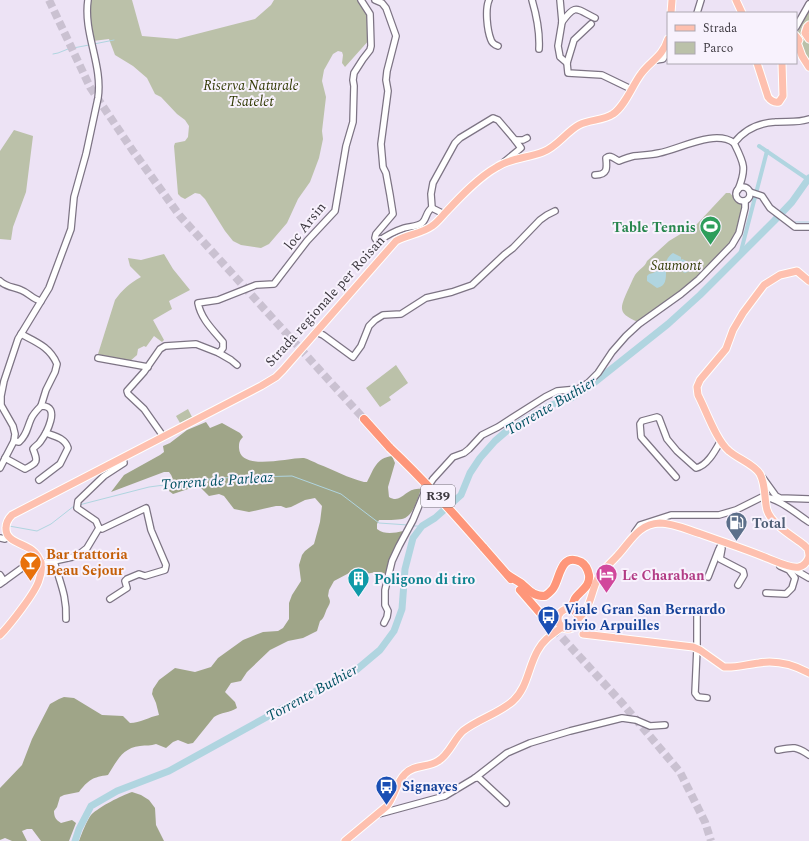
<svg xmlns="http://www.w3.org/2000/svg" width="809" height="841" font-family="Spectral,serif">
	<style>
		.green { fill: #bbc1a9 }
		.forest { fill: #9fa588 }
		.water { fill: #b0d5e0 }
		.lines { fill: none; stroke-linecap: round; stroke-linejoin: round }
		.stream { stroke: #b0d5e0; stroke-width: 1 }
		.canal { stroke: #b0d5e0; stroke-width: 4 }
		.river { stroke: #b0d5e0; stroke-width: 7 }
		.highway-tunnel { stroke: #cac1d1; stroke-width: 8; stroke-dasharray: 8 4; stroke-linecap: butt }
		.minor-casing { stroke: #7d7484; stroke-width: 8 }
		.major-casing { stroke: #fff; stroke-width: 9 }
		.highway-casing { stroke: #fff; stroke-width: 10 }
		.minor { stroke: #fff; stroke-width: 5.5 }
		.major { stroke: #fec0af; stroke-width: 7 }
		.highway { stroke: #fe967a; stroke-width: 8 }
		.highway-bridge-casing { stroke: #fff; stroke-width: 10; stroke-linecap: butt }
		.highway-bridge { stroke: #fe967a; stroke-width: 8 }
		.labels { text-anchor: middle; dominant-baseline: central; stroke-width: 4; stroke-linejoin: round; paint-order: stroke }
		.shield { fill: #f8f2fd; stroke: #757079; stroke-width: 1 }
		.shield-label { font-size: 13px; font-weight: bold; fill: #3d3940 }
		.park-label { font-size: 14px; font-style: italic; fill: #343c07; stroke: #f8f2fd }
		.street-label { font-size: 14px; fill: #3d3940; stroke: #f8f2fd }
		.leisure-label { font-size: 14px; font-weight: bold; fill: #27864d; stroke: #f8f2fd; text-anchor: end }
		.service-label { font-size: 14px; font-weight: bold; fill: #4e5e75; stroke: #f8f2fd; text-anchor: start }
		.food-label { font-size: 14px; font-weight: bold; fill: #c56008; stroke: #f8f2fd; text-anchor: start }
		.hotel-label { font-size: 14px; font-weight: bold; fill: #b23c85; stroke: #f8f2fd; text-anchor: start }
		.culture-label { font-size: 14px; font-weight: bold; fill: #0d838f; stroke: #f8f2fd; text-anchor: start }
		.transit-label { font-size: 14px; font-weight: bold; fill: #164399; stroke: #f8f2fd; text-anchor: start }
		.water-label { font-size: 15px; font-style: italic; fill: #005162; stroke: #f8f2fd }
	</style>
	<rect width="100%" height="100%" fill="#ede3f5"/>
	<g class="green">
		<polygon points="91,0 132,0 142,36 177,39 255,19 271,5 274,0 360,0 369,14 370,39 345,67 342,63 343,55 342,52 338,51 333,54 324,70 322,81 326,97 322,131 323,139 319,158 310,182 298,199 287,223 269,244 261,248 241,245 233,241 225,231 205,199 200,194 195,193 185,199 181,197 178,194 174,146 175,143 185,141 188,137 189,126 185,120 177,114 161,97 155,94 147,78 133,66 115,55 109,39 93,41 90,20"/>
		<path d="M809,9V21C798,26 799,37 809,43V63L801,48L798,31Z"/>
		<polygon points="14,130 33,136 26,192 13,227 11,240 0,239 0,151"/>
		<path d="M726,193H730C733,197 739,200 741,204C745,212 735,235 731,242L687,287L638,322C619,314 619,310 627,292C630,286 632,280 635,275C639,269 645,267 647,261L669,241L697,224Z"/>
		<path d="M164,254L173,269L190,290L169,301L172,309L153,320L164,340L162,342L154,336L146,347L144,346L138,349L137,355L129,362L101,358L98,354L115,300C122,290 130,283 141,277L130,266L128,258L141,260Z"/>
		<polygon points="396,365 408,383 389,397 391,400 380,407 366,388"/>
		<polygon points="188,409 192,417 180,423 176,416"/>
	</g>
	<g class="forest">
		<path d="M206,422L210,428L222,423L240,433L243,437C239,441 239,443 239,448C240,472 290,457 304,458C308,459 314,462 318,464C334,470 348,478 364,482H367C374,469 376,458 392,456L395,463L388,487L389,497C402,505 405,487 421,489C418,498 413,517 402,519C398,520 385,520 379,520L377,524V529C385,535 394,533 403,531L386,572L387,574L376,572L366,574L351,572L334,581L329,590L328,596C332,603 329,604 326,611C324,616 324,618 320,621L317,631L303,638L288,641L270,650L247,672L241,681L231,683L225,692L235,702L237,708C230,713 221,712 214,717L193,743L188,744L178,740L173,742L166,748L156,744C151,746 146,745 140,746C122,748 117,761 108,775C93,777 88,780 79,792L64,795L60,797L57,807L54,811C54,817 56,820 61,823L72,820L76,823L69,841H41L32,829H27L22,831L27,841H12L5,838L0,840V788L22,765L32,739L50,704L59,699L64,697L74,698L102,715L123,716L130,723C140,723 149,717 159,715L156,703L152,694L153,689L159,680L175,668L195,672L211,667L218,658L243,640L263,632L278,631L283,628L289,619V603L292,595L301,581L299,565L302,555L305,551L314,544L320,522L322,506L315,498L305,500L291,507L286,508L281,506H276L249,512L234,509L224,496L219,494L209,496L202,489L197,486L173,494L169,491C172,483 175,479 169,472H164L111,492L124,475L160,455L164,452L163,446L170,443L187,430Z"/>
		<path d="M132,792L141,795L149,800L155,808L156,825L164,841H79C82,833 86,822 91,815C100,806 121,796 132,792Z"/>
	</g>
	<g class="water">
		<path d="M673,253L681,257V260L682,259L691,263L694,269L685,273L683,272L679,263L680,260L674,262L672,266L666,268C664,263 669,255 673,253Z"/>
		<path d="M661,269L666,272C666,279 666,286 657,288L647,281V276L649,274L653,273Z"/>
	</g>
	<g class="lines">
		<g class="stream">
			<polyline points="94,44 114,40"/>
			<polyline points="53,54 58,53 68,49 89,45"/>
			<polyline points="795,222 809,222"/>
			<polyline points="79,505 149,487 217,478 292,476 341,494 379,523 408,525"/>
			<polyline points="9,526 37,531 51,524 74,506"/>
			<polyline points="413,526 422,526"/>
		</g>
		<g class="canal">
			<polyline points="759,146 809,180"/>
			<polyline points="740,255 767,151"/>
		</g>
		<polyline class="river" points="75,841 79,829 91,806 117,791 169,771 285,707 355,671 380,650 394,631 402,609 405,569 413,538 422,526 435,518 461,495 470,473 480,458 495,441 509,429 549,406 571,398 590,386 668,324 700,295 774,221 792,202 809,178"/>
		<g class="highway-tunnel">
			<polyline points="49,0 90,87 133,151 180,216 364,419"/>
			<polyline points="546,620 622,703 680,772 705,822 711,841"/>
		</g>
		<defs>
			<g id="minor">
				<path d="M375,0L382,3L386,8L396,36L387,71L386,80L388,91L381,144L383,167L386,173L390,195L393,214L376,234L375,238L377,241H379C387,235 395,231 404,228C410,226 417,227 422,223C427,219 426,211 432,208L444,214"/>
				<path d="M489,0C485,9 487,30 491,40C492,43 495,45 498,46"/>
				<path d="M532,0C537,17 540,32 539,49"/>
				<polyline points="560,0 562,22 558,46 560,57 567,63"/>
				<polyline points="697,13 701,0"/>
				<path d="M562,22C576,3 576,9 595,18"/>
				<polyline points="591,24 574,40 567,63 568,73 602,75 631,89"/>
				<polyline points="796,27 809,4"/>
				<polyline points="656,60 663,59 668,51"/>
				<polyline points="504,162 521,148 515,140"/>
				<path d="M595,175C608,175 607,168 606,158C611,154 614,159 619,161C624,159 629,157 634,156C642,155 651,155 659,153C680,149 715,129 734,143"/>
				<circle cx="743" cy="194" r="7"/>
				<path d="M738,190C747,168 744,163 734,143C744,130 758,123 775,122C787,121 798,123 809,119"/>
				<polyline points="750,192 762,196 770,208 795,227 809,227"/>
				<polyline points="432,208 431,194 433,183 455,143 460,138 493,118 498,120 515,140 523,140 527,138"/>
				<path d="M0,281C6,287 14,287 21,290C29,293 32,299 41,301"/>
				<polyline points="316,332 323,335 353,357 361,346 369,326 375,320 383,315 401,314 426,298 452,292 472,285 504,255 513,248 540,220 547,215 555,211"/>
				<path d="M21,334C36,342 50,347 57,364L55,372L46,390L41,406"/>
				<path d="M219,353L223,348V342C213,330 201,319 198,303L218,300L256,285L274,284L307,241L335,211L346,146L353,122L354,86L353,80L354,73L363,59L370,50L371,46L370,14L361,0"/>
				<polyline points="98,358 148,367"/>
				<polyline points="163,436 144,409 128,394 127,391 144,372 160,349 165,346 196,344 219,353 231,360 237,365"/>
				<path d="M5,458L25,469C38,462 38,462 33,449C35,446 38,445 40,442C46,434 62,405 41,406C37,410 33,414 31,419C27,428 27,435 19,442L14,441"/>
				<path d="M0,468L14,441L15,434L13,426L1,405V396L4,381L18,339L49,288L71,229L74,197L86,154L98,98C103,65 83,33 88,0"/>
				<path d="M676,477L641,437L640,424L642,421L657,417L659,418L667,439L677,451L696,468C707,466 715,451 720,442"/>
				<polyline points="763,478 776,496 780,498 809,499"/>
				<path d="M39,480L60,464L68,448C65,438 54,436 46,433"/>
				<polyline points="99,528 102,529 146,508 151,530 166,565 165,570 145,576 139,574 127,579 125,581 127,588 110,599"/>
				<path d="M635,532L640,525L671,515H719L736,510L762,497C776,496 797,514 809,522"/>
				<polyline points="0,538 5,539 8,537"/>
				<polyline points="720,547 722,548 720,559 743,571 744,575 738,585"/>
				<path d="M54,561C60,583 67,596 66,619"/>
				<polyline points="790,567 809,578"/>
				<polyline points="0,575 4,581"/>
				<polyline points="708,577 719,549"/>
				<polyline points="0,584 22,568 77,556 87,548 99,528 96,521 77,508 78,501 104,476 124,463 123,458"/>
				<polyline points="766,593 786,594 792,588 795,578 789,570 780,566"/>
				<polyline points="697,610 697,648 695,693 698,697 707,698"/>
				<polyline points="384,623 387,617 388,611 385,605 385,590 392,561 399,546 413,520 425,491 433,479 453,457 464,453 469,449 482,435 498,427 545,397 557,391 578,389 588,383 598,373 612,352 626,336 639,324 681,294 699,279 732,245 739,233 745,208 745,201"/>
				<path d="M778,750C793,747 796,746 809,755"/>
				<polyline points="475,778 479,778 506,803"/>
				<polyline points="379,814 445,796 475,778 507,753 530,743 570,731 622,718 636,720 650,726 665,725"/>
			</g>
			<g id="major">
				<polyline points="736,0 742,13"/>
				<polyline points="671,13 672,0"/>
				<polyline points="809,25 807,27 805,33 809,39"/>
				<polyline points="796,36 799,40 796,46"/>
				<polyline points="798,45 802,56 809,67"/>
				<path d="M757,63L768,97C771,101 774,103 779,102L783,96L782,63"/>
				<path d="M809,281L797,271L780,275L764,285L743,313L733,330L726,349L700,380L697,387L698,395C706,410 716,440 729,451C738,459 754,464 760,474C766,485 764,499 767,510C771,524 794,537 804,545L808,549L809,555"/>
				<circle cx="568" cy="619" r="10"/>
				<path d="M579,618C591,608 591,592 598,578C603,569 611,563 618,555C631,541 638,524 660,523C673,523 688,530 701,534C723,542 745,549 767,558C775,561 791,569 799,567C804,566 807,562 809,557"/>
				<path d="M583,634L693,647L700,650L724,667C736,668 748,664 759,663C777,660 794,665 809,673"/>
				<path d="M0,635C9,626 36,592 39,580C41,575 42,568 41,562C39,559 37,554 34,552C26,543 5,543 6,528C6,522 8,519 12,515L261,386L276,377L283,370L396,241C408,234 421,234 432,226C438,222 442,216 447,211C461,196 479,177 497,167C510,158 528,158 543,152C557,147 566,132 579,125C590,119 603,121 613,114C625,106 632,86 641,74C651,60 662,58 668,39"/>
				<path d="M345,841L387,806C395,796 396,783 405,774C414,764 428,768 438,761C449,755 454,739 463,731C478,719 498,714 513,701C528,687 528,667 538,650C544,639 553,634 562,627"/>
			</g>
			<g id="highway">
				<polyline points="364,419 390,448"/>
				<polyline points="483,547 511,579"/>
				<path d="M508,575C512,578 518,581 522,584C530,591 533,596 545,596C549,593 552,591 554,587C560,577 561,552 581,562C586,565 588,570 589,575C591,592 570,592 573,610"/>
				<polyline points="520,590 546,620"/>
			</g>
		</defs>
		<use href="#minor" class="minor-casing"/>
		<use href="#major" class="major-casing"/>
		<use href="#highway" class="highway-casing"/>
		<use href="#minor" class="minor"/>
		<use href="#major" class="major"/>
		<use href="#highway" class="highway"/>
		<defs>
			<path id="highway-bridge" d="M390,448C423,479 453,513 483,547"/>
		</defs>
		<use href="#highway-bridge" class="highway-bridge-casing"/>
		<use href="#highway-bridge" class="highway-bridge"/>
	</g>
	<defs>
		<symbol id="stadium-pin" viewBox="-11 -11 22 30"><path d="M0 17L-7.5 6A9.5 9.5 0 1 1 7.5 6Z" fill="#2e9e5b" stroke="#f8f2fd"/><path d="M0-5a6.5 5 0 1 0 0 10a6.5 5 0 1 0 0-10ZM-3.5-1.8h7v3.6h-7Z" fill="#fff"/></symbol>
		<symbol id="fuel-pin" viewBox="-11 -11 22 30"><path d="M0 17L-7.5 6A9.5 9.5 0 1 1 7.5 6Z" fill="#5c6f8a" stroke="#f8f2fd"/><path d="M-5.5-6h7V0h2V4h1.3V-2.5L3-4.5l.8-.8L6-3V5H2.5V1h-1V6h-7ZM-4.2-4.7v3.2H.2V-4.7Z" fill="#fff"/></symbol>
		<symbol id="bar-pin" viewBox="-11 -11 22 30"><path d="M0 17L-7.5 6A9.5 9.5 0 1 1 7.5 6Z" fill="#e8710a" stroke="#f8f2fd"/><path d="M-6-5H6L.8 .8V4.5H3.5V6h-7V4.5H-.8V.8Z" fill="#fff"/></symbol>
		<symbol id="hotel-pin" viewBox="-11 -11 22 30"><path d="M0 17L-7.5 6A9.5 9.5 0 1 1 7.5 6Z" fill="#d1479c" stroke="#f8f2fd"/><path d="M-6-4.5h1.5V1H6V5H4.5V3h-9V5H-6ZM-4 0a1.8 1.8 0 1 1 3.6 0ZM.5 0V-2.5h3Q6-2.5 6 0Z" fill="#fff"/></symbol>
		<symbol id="building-pin" viewBox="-11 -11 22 30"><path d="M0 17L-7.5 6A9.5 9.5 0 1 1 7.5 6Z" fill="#0f9aa8" stroke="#f8f2fd"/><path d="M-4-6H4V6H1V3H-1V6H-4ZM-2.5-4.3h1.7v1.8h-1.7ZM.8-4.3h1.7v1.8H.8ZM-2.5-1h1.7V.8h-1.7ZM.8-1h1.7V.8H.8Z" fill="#fff"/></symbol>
		<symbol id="bus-pin" viewBox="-11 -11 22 30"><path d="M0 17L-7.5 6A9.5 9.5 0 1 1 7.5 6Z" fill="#1a4fb4" stroke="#f8f2fd"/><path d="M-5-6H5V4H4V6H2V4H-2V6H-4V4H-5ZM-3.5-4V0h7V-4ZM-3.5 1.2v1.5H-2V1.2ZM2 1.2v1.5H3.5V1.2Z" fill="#fff"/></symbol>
	</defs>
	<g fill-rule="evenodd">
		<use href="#stadium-pin" x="698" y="214" width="25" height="34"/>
		<use href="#fuel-pin" x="724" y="510" width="25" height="34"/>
		<use href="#bar-pin" x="18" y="550" width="25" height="34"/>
		<use href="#hotel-pin" x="594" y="562" width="25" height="34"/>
		<use href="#building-pin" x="346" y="566" width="25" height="34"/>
		<use href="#bus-pin" x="536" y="604" width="25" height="34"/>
		<use href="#bus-pin" x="374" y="774" width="25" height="34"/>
	</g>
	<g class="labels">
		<rect class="shield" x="421" y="485" width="34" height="22" rx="3"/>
		<g class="shield-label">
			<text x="438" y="496">R39</text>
		</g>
		<g class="park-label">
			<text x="251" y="85">Riserva Naturale<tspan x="251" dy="16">Tsatelet</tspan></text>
			<text x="676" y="265">Saumont</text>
		</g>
		<g class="street-label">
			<text transform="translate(305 226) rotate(-51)">loc Arsin</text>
			<text transform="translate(325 301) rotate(-48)">Strada regionale per Roisan</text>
		</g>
		<g class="leisure-label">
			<text x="696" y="227">Table Tennis</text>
		</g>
		<g class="service-label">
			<text x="752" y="523">Total</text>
		</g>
		<g class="food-label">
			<text x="46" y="554">Bar trattoria<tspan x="46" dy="16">Beau Sejour</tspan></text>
		</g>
		<g class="hotel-label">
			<text x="622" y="575">Le Charaban</text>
		</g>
		<g class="culture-label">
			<text x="374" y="579">Poligono di tiro</text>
		</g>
		<g class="transit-label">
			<text x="564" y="609">Viale Gran San Bernardo<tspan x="564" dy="16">bivio Arpuilles</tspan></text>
			<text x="402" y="786">Signayes</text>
		</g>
		<g class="water-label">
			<text transform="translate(551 406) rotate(-30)">Torrente Buthier</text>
			<text transform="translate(217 481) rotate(-4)">Torrent de Parleaz</text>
			<text transform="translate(312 693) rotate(-29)">Torrente Buthier</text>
		</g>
	</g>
	<rect x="667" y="12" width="130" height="52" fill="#f8f2fd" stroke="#ada8b1"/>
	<rect x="675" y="25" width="20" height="6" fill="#fec0af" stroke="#ada8b1"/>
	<text x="703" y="32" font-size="12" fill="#3d3940">Strada</text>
	<rect x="675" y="42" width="20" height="12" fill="#bbc1a9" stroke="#ada8b1"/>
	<text x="703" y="52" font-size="12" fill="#3d3940">Parco</text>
</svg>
